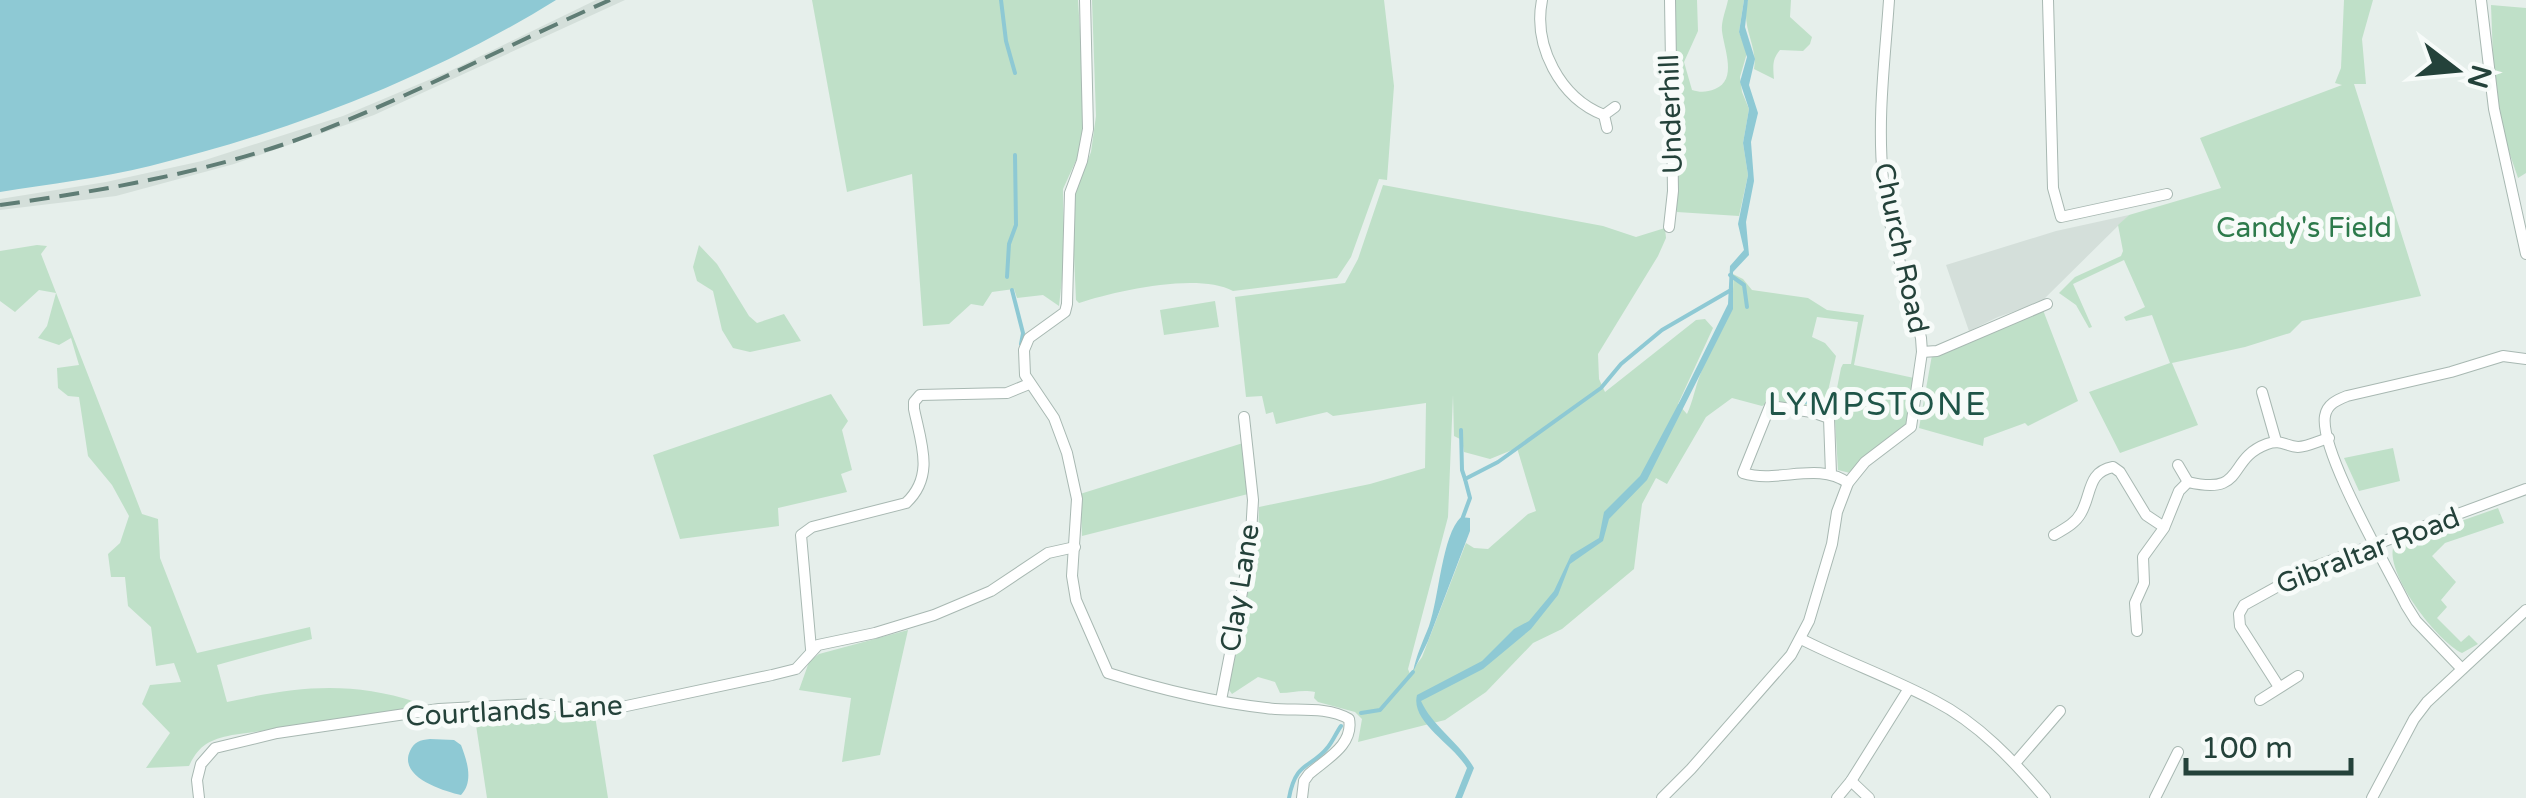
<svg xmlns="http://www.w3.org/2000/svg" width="2526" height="798" font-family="'Varela Round',sans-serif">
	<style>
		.built { fill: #d4dfda }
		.green { fill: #bfe0c8; fill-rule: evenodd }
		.water { fill: #8ec9d4 }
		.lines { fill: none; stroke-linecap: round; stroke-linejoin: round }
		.stream { stroke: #8ec9d4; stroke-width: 4 }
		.street-casing { stroke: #a8b8b2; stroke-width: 12 }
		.street { stroke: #fff; stroke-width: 10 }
		.rail { stroke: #5f7d75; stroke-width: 4; stroke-dasharray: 20 10; stroke-linecap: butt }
		.labels { text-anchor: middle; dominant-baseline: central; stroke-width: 10; stroke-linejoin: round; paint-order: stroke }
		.street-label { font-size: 28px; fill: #24423a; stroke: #f7fbf9 }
		.park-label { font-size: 28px; fill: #2d7a4b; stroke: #f7fbf9 }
		.quarter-label { font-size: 32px; letter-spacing: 2.5px; fill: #1f5548; stroke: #f7fbf9 }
	</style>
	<rect width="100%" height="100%" fill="#e6efeb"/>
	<g class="built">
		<polygon points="596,0 625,0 374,115 234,164 116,196 0,210 0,199 106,182 202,161 343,116 450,71"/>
		<polygon points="2129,215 2041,302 1998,317 1969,331 1946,265 2056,231"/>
	</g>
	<g class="green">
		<polygon points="812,0 1078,0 1085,109 1079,154 1063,189 1064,261 1059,306 1043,295 1017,298 1014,289 992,292 983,306 971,304 949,324 923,326 912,174 847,192"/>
		<path d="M1092,0H1384L1394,86L1387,180L1379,179L1351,257L1337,278L1233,291C1198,272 1115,291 1079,303L1076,300L1072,211L1075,193L1091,152L1096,116Z"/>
		<path d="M1674,0H1697L1698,31L1684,62L1692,90C1701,93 1707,92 1715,89C1738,80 1724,49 1722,31C1721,21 1726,10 1728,0H1744L1739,32L1747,53L1740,77L1742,92L1749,109L1743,143L1748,175L1739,216L1677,212Z"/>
		<path d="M1748,0H1791L1790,17L1812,37L1810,44L1803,51L1780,50C1772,59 1773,67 1774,79L1754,69C1758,44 1740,28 1748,0Z"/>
		<polygon points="2344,0 2373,0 2362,39 2366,84 2354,84 2421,296 2302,321 2290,333 2245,347 2172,363 2198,425 2120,453 2089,392 2170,363 2152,315 2126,321 2124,317 2145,307 2124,260 2073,284 2092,327 2089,328 2076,305 2059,293 2075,277 2121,256 2123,251 2118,225 2129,215 2221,188 2200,138 2342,85 2335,83 2341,68"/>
		<polygon points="2491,5 2526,8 2526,173 2518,178 2495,111"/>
		<path d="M1383,185L1603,226L1636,237L1665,228L1666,238L1658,256L1598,354L1599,379L1605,392L1696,320L1705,319L1713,328L1678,404L1687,414C1693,401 1695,388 1700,375C1714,336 1736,318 1733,274L1743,279L1752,290L1808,298L1827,310L1864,315L1854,365L1914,378L1906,426L1850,473L1838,470L1834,403L1841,368L1843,364H1851L1858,322L1817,317L1812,337L1825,343L1836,356L1823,413L1771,401L1762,406L1732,398L1706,417L1667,484L1656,478L1642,504L1634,569L1562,629L1533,643L1486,692L1445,720L1358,742L1362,719L1355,712L1318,702L1314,698L1315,692C1302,689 1293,693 1280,693L1275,682L1258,677L1232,694L1227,687L1258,544L1259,507L1370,484L1425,468L1426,403L1333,416L1327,412L1276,424L1273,412L1266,414L1262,396L1246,397L1235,297L1345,283L1358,259ZM1453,395L1454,436L1462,440L1464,452L1490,459L1517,448L1536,511L1528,514L1488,549L1474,548L1466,543L1422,657L1410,674L1408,669L1448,517Z"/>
		<path d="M37,245L47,246L41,254L142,514L158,519L160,558L197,653L310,627L312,639L217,665L227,702C294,687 348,680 416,702L406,711L232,735C209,740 199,745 189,766L146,768L170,733L142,704L150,685L181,682L174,663L156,666L151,627L128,606L125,577H111L108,554L120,543L129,516L112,485L88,456L79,397L68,396L58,388L57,368L79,365L71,338L59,345L38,338L47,326L56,293L39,290L15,312L0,301V251Z"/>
		<polygon points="699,245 717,264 749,316 757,323 784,314 801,341 750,352 733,348 722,330 713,291 697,281 693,267"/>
		<polygon points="1215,301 1219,327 1164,335 1160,310"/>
		<polygon points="2043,310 2078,401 2028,426 2025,423 1984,438 1983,446 1919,428 1932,355"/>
		<polygon points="831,394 848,421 842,430 852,470 841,474 847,492 778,508 779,526 680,539 653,455"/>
		<polygon points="1243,443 1248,494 1082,536 1080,494"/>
		<polygon points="2393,448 2400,481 2359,491 2344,458"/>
		<path d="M2498,508L2504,523L2445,543L2432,556L2456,582L2441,600L2447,607L2437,618L2461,642L2469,635L2478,644L2462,653C2437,641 2387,576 2393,548L2401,542Z"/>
		<polygon points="908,630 880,755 842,762 851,698 799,690 809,662 819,654"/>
		<polygon points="474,712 581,713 595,716 608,798 487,798"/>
	</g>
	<g class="water">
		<path d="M0,0H556C432,77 292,131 150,166C101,178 50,184 0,192Z"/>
		<path d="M1744,0H1748L1745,27L1755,59L1749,85L1758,113L1751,142L1754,181L1746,222L1749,255L1733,272V309L1647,480L1609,519L1603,541L1570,564L1558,595L1531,629L1483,669L1421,701C1432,726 1460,743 1474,768L1462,798H1455L1467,768C1454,745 1410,722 1417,695L1482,661L1514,629L1529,621L1554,591L1571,555L1599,538L1604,512L1640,476L1681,399L1728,304L1730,266L1744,250L1738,224L1748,175L1743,143L1749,109L1740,82L1747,57L1739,32Z"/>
		<path d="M1461,517L1470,518V531L1428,641L1413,672C1416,656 1423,641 1429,626C1439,598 1442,535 1461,517Z"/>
		<path d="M430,739L454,740L461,745C467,761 474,781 461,795C443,791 398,777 410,751C414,742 420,740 430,739Z"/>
	</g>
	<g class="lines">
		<g class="stream">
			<polyline points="1001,0 1006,41 1015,73"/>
			<polyline points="1730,275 1744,285 1747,307"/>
			<polyline points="1007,277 1009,244 1016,225 1015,155"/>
			<polyline points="1012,290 1023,333 1021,344"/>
			<polyline points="1794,400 1819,404"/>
			<polyline points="1461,430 1462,470 1465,479"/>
			<polyline points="1463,517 1470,498 1465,479 1498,462 1601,388 1621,364 1662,330 1731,290"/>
			<polyline points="1361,713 1380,710 1413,672"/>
			<path d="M1289,798C1296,760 1311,769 1328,747C1333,741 1336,733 1341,726"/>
		</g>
		<defs>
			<g id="street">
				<path d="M1085,0L1088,129L1082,161L1070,193L1067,304L1065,312L1029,338L1024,350L1025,375L1054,418L1067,453L1077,499L1072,576L1076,600L1108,673C1159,689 1213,702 1266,708C1293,712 1325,705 1349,719C1354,745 1326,759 1309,774L1304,781L1302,798"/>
				<path d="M1542,0C1533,46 1560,98 1604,115"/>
				<polyline points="2048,0 2053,188 2061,217 2167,194"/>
				<polyline points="2481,0 2494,109 2526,254"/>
				<polyline points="1607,128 1604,115 1615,107"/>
				<polyline points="1669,227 1673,191 1670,0"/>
				<polyline points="1922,352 1937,351 2047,304"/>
				<polyline points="2262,392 2276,441"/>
				<polyline points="2178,465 2188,482"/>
				<path d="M1831,474L1829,418L1812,412L1770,406L1743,473C1777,484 1818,461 1848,483"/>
				<path d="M2054,535C2064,529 2075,524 2081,513C2092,494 2087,472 2113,467L2120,472L2146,515L2164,527"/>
				<path d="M2137,631L2135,603L2144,583L2143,557L2164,528L2179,491L2188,482C2247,496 2226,459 2267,444C2281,439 2285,446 2298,447C2307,447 2321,440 2329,438"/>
				<path d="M1801,639C1844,661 1892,678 1935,701C1978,723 2014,761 2045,798"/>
				<path d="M811,649L801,535L812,527L906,503C935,476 921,443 914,409V402L920,395L1007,393L1029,384"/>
				<path d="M2461,668L2416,621L2406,605C2388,568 2319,451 2325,416C2327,404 2337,400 2347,396L2451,372L2503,356L2526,359"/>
				<polyline points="2279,687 2240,626 2239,614 2244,605 2311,568 2526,489"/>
				<polyline points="1221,700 1250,551 1253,500 1244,417"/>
				<polyline points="2260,700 2298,676"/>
				<polyline points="2016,762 2060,711"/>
				<polyline points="1851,781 1869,798"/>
				<polyline points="199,798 197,780 201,764 215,748 277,733 439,709 535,704 603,711 772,675 796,669 818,645 875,633 934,615 991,591 1048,553 1075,547"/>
				<path d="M1662,798L1691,769L1791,655L1809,621L1832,544L1837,512L1848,483L1865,462L1911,427L1922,352L1921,338C1908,286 1888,233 1883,179C1877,118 1885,60 1889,0"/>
				<polyline points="1837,798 1851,781 1908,690"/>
				<polyline points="2155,798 2178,752"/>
				<polyline points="2372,798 2414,719 2427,702 2526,610"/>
			</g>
		</defs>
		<use href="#street" class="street-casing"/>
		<use href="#street" class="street"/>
		<path class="rail" d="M0,205C108,190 216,171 318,132C418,93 512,43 610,0"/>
	</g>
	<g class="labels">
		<g class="street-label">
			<text transform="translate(1671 114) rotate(-92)">Underhill</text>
			<text transform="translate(1901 248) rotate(78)">Church Road</text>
			<text transform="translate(2368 551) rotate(-21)">Gibraltar Road</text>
			<text transform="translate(1240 588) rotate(-81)">Clay Lane</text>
			<text transform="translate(514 711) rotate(-3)">Courtlands Lane</text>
		</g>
		<g class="park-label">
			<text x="2304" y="228">Candy's Field</text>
		</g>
		<g class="quarter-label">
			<text x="1878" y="405">LYMPSTONE</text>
		</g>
	</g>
	<g transform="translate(2456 70) rotate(106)" stroke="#f7fbf9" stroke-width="8" paint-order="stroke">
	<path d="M0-8L18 38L0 25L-18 38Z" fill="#24423a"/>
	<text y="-15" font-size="28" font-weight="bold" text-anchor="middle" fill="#24423a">N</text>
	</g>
	<path d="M2186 758v15h165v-15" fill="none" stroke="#24423a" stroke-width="5"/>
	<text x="2201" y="758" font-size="30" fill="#24423a" stroke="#f7fbf9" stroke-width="8" paint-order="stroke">100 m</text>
</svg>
